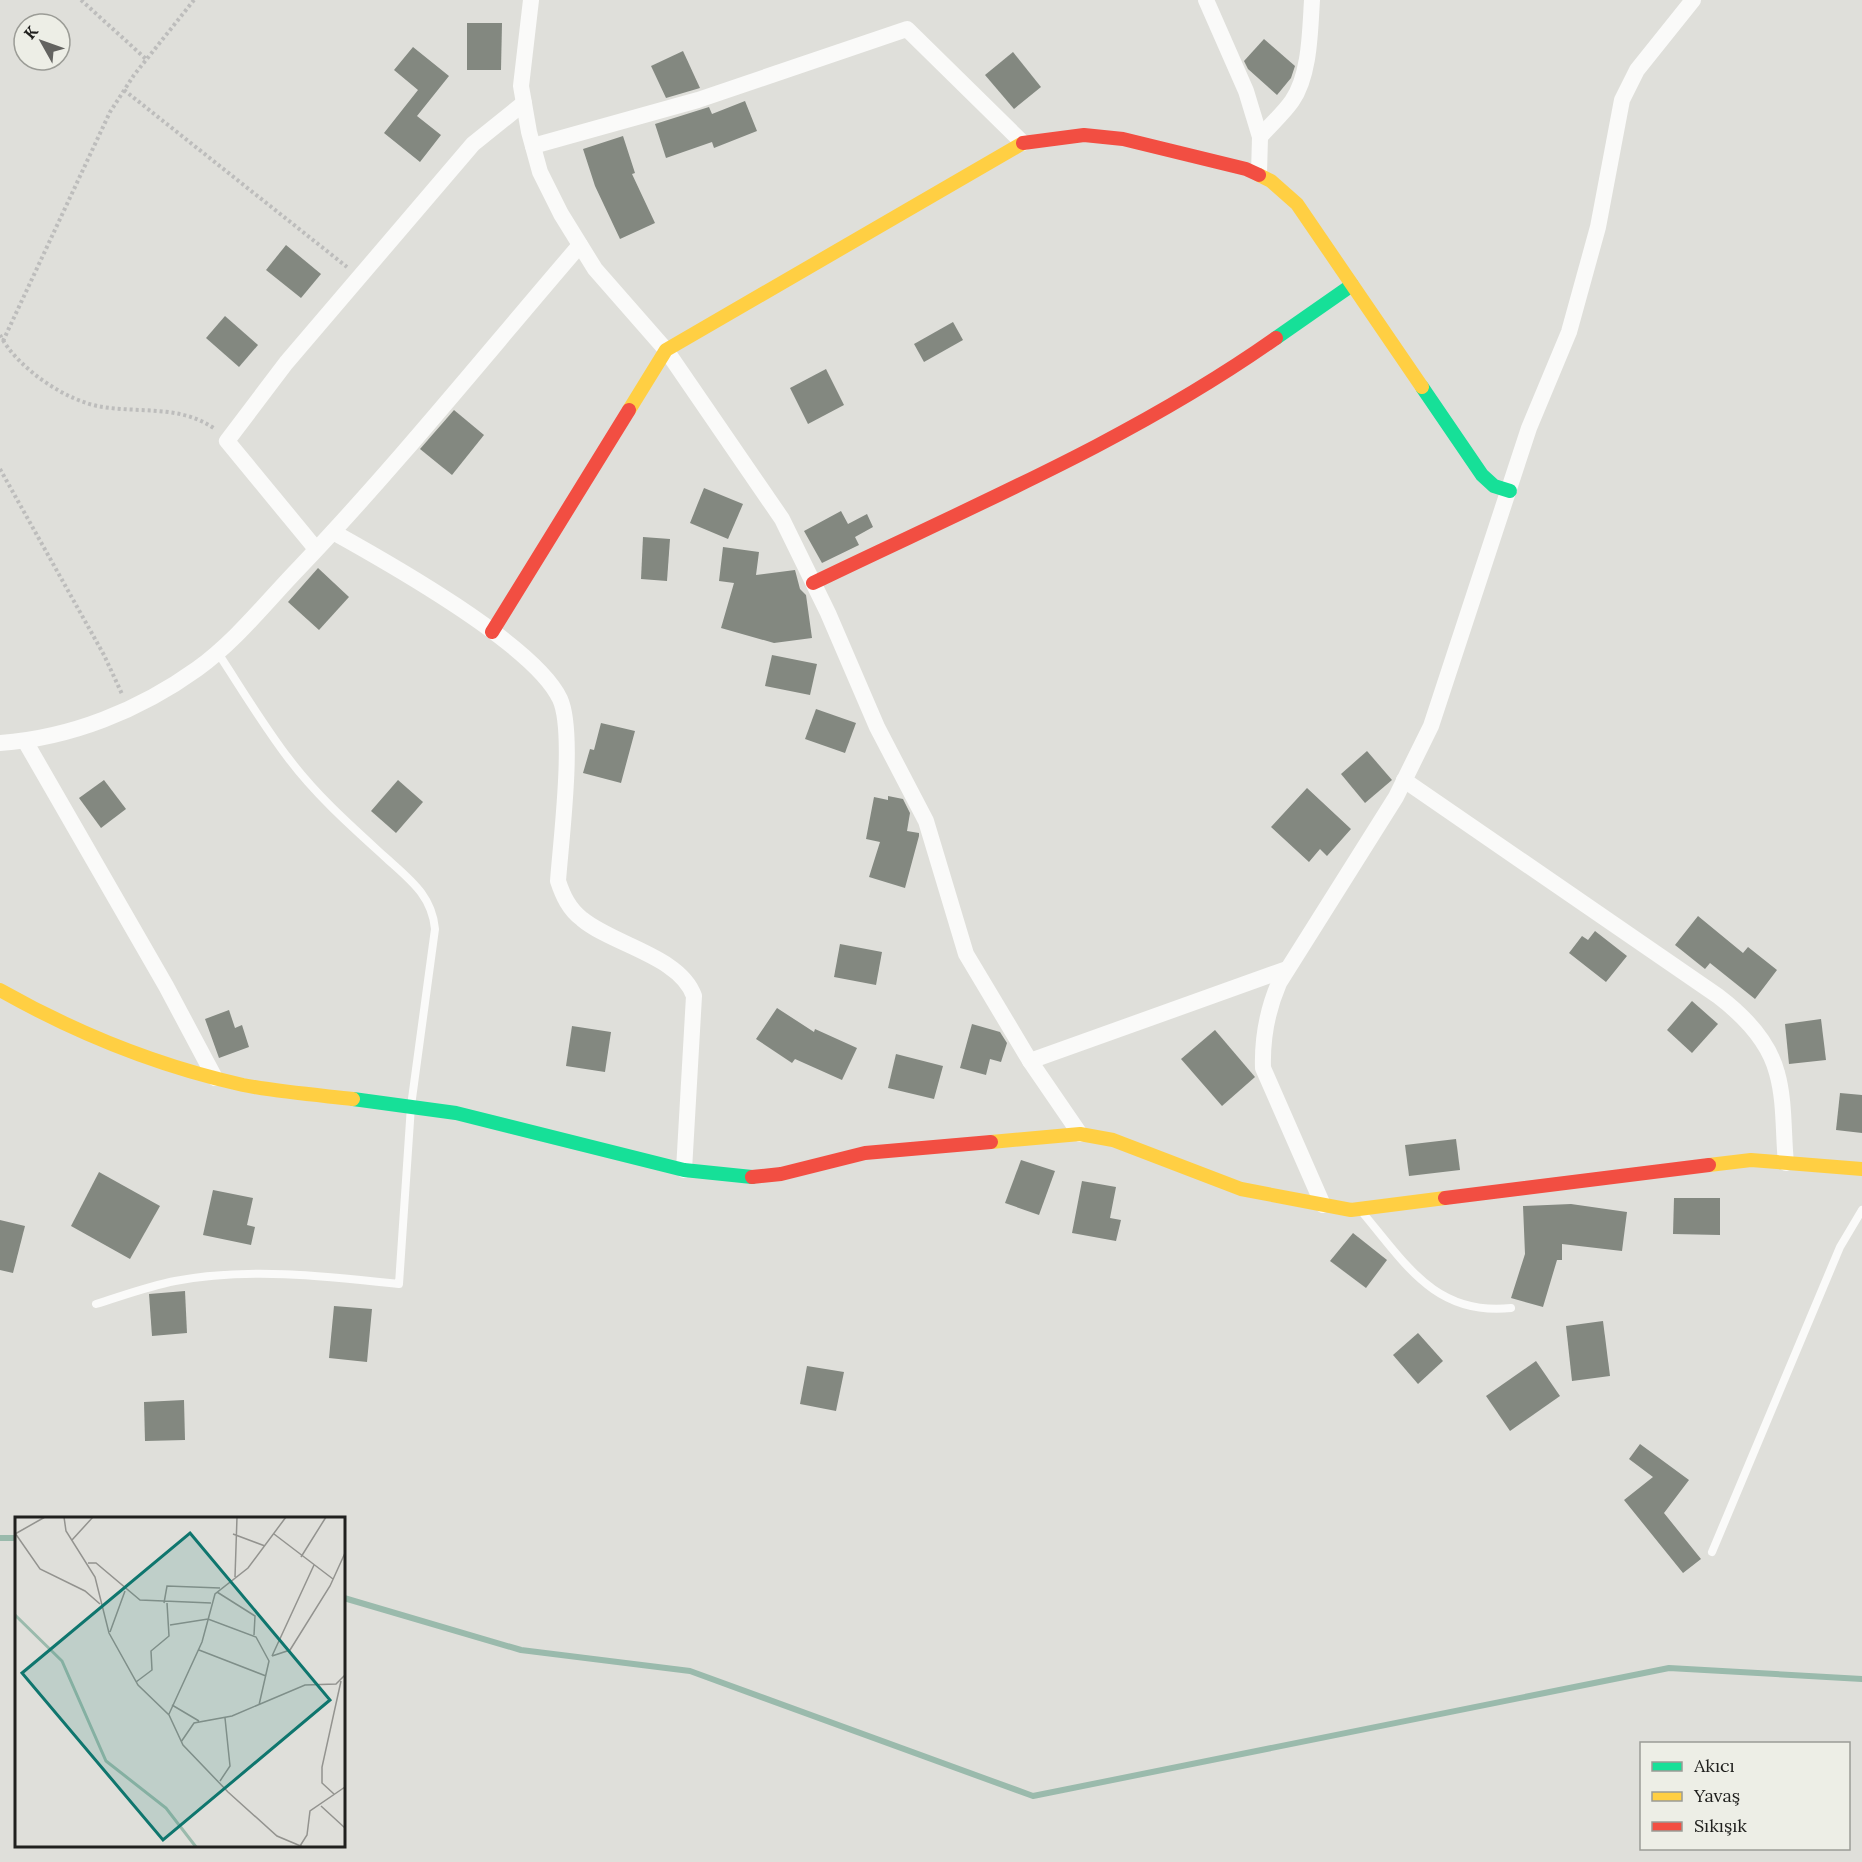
<svg xmlns="http://www.w3.org/2000/svg" width="1862" height="1862" font-family="Lora,serif">
	<style>
		.lines { fill: none; stroke-linecap: round; stroke-linejoin: round }
		.stream { stroke: #9abaac; stroke-width: 6 }
		.building { fill: #838880 }
		.path { stroke: #bdbdbc; stroke-width: 4; stroke-dasharray: 3 3; stroke-linecap: butt }
		.lane { stroke: #fafaf9; stroke-width: 8 }
		.street { stroke: #fafaf9; stroke-width: 16 }
		.fast { stroke: #16e098; stroke-width: 14 }
		.slow { stroke: #ffcf43; stroke-width: 14 }
		.jam { stroke: #f24e42; stroke-width: 14 }
		.inset-river { fill: none; stroke: #9abaac; stroke-width: 3 }
		.inset-road { fill: none; stroke: #93938f; stroke-width: 1.5 }
		.view { fill: #0f766e; fill-opacity: 0.15; stroke: #0f766e; stroke-width: 3 }
		.inset-edge { fill: none; stroke: #20201e; stroke-width: 3 }
	</style>
	<rect width="100%" height="100%" fill="#dfdfda"/>
	<g class="lines">
		<g class="stream">
			<polyline points="0,1538 16,1538"/>
			<polyline points="344,1598 521,1650 690,1671 1033,1796 1669,1668 1862,1679"/>
		</g>
	</g>
	<g class="building">
		<polygon points="467,23 502,23 501,70 467,70"/>
		<polygon points="1264,39 1295,66 1291,78 1277,95 1248,69 1244,61"/>
		<polygon points="413,47 449,76 417,116 441,135 420,162 384,133 418,90 394,70"/>
		<polygon points="683,51 700,88 666,98 651,66"/>
		<polygon points="1013,52 1041,87 1014,109 985,75"/>
		<polygon points="745,101 757,131 714,148 712,142 666,158 655,124 709,107 712,114"/>
		<polygon points="623,136 635,173 632,174 655,223 620,239 595,186 583,149"/>
		<polygon points="286,245 321,274 301,298 266,270"/>
		<polygon points="225,316 258,345 239,367 206,338"/>
		<polygon points="953,322 963,340 924,362 914,344"/>
		<polygon points="826,369 844,405 808,424 790,388"/>
		<polygon points="454,410 484,435 452,475 420,449"/>
		<polygon points="704,488 743,504 728,539 690,523"/>
		<polygon points="841,511 848,524 867,514 873,527 855,537 859,545 822,563 804,531"/>
		<polygon points="643,537 670,539 667,581 641,579"/>
		<polygon points="723,547 759,552 756,575 795,570 800,589 806,595 812,638 774,643 721,628 734,583 719,581"/>
		<polygon points="318,568 349,597 319,630 288,602"/>
		<polygon points="772,655 817,664 810,695 765,686"/>
		<polygon points="816,709 856,723 845,753 805,739"/>
		<polygon points="601,723 635,731 621,783 583,773 590,749 594,750"/>
		<polygon points="1367,751 1392,780 1365,803 1341,774"/>
		<polygon points="104,780 126,809 101,828 79,798"/>
		<polygon points="398,780 423,802 396,833 371,811"/>
		<polygon points="1307,788 1351,829 1327,856 1320,849 1309,862 1271,827"/>
		<polygon points="888,796 903,799 910,813 907,831 919,833 919,836 905,888 869,877 880,842 866,839 874,797 888,800"/>
		<polygon points="1698,916 1743,953 1748,947 1777,970 1755,999 1710,963 1705,969 1675,945"/>
		<polygon points="1595,931 1627,956 1606,982 1569,953 1582,936 1588,940"/>
		<polygon points="840,944 882,952 876,985 834,977"/>
		<polygon points="1692,1001 1718,1024 1692,1053 1667,1030"/>
		<polygon points="777,1008 814,1032 815,1029 857,1048 842,1080 795,1059 792,1063 756,1039"/>
		<polygon points="229,1010 235,1028 242,1025 249,1047 219,1058 205,1019"/>
		<polygon points="1821,1019 1826,1060 1789,1064 1785,1024"/>
		<polygon points="972,1024 1000,1032 1007,1043 1001,1062 990,1059 986,1075 960,1068"/>
		<polygon points="572,1026 611,1032 605,1072 566,1066"/>
		<polygon points="1215,1030 1255,1077 1222,1106 1181,1059"/>
		<polygon points="896,1054 943,1066 934,1099 888,1088"/>
		<polygon points="1840,1093 1862,1095 1862,1133 1836,1130"/>
		<polygon points="1456,1139 1460,1170 1409,1176 1405,1145"/>
		<polygon points="1021,1160 1055,1171 1039,1215 1005,1203"/>
		<polygon points="99,1172 160,1206 130,1259 71,1226"/>
		<polygon points="1082,1181 1116,1187 1110,1218 1121,1220 1116,1241 1072,1233"/>
		<polygon points="213,1190 253,1198 247,1225 255,1227 251,1245 203,1235"/>
		<polygon points="1674,1198 1720,1198 1720,1235 1673,1234"/>
		<polygon points="1571,1204 1627,1212 1622,1251 1562,1244 1562,1260 1557,1260 1543,1307 1511,1298 1525,1254 1523,1206"/>
		<polygon points="0,1220 25,1226 13,1273 0,1270"/>
		<polygon points="1353,1233 1387,1260 1366,1288 1330,1261"/>
		<polygon points="185,1291 187,1333 152,1336 149,1294"/>
		<polygon points="334,1306 372,1309 367,1362 329,1358"/>
		<polygon points="1603,1321 1610,1376 1572,1381 1566,1326"/>
		<polygon points="1418,1333 1443,1361 1418,1384 1393,1355"/>
		<polygon points="1536,1361 1560,1396 1510,1431 1486,1396"/>
		<polygon points="807,1366 844,1372 836,1411 800,1404"/>
		<polygon points="184,1400 185,1440 145,1441 144,1402"/>
		<polygon points="1640,1444 1689,1480 1664,1513 1701,1559 1683,1573 1624,1500 1653,1477 1629,1459"/>
	</g>
	<g class="lines">
		<g class="path">
			<polyline points="81,0 146,59"/>
			<polyline points="124,90 347,267"/>
			<path d="M0,335C17,368 67,402 103,407C142,413 181,405 215,429"/>
			<polyline points="3,341 110,112 134,75 194,0"/>
			<polyline points="0,469 104,655 122,694"/>
		</g>
		<g class="lane">
			<path d="M1362,1212C1405,1263 1435,1316 1511,1308"/>
			<path d="M96,1304C122,1296 149,1286 175,1281C248,1267 326,1276 399,1284L411,1106L435,929C432,895 409,879 385,857C351,826 317,796 289,759C263,725 241,688 218,653"/>
			<polyline points="1712,1552 1840,1247 1862,1210"/>
		</g>
		<g class="street">
			<polyline points="531,0 521,86 529,132 540,172 561,214 595,269 666,350 782,519 828,613 877,727 926,821 966,954 1030,1061 1080,1134"/>
			<polyline points="1206,0 1246,91 1260,137 1259,174"/>
			<path d="M1260,137C1270,125 1283,114 1292,101C1310,75 1310,31 1312,0"/>
			<polyline points="533,146 698,100 907,29 1023,143"/>
			<path d="M333,532C387,562 535,645 560,699C575,732 561,839 558,881C563,896 569,909 582,919C613,945 680,956 694,996L684,1170"/>
			<polyline points="316,549 227,441 286,363 473,144 524,103"/>
			<polyline points="25,741 166,986 215,1078"/>
			<path d="M0,743C71,738 140,710 197,669C236,641 267,601 300,567C398,464 487,353 580,245"/>
			<path d="M1404,780L1718,996C1743,1015 1769,1042 1777,1073C1785,1101 1783,1134 1786,1163"/>
			<polyline points="1030,1061 1287,969"/>
			<path d="M1323,1205L1263,1068C1262,1037 1267,1011 1279,983L1396,797L1431,726L1529,428L1569,332L1598,227L1622,100L1637,70L1693,0"/>
		</g>
		<g class="fast">
			<polyline points="1276,338 1352,285"/>
			<polyline points="1422,387 1482,475 1494,486 1510,491"/>
			<polyline points="353,1099 456,1113 684,1170 752,1177"/>
		</g>
		<g class="slow">
			<polyline points="1259,175 1271,181 1297,204 1422,387"/>
			<polyline points="629,410 666,350 1023,143"/>
			<path d="M0,990C76,1033 158,1066 243,1085C279,1092 317,1095 353,1099"/>
			<polyline points="991,1142 1080,1134 1113,1140 1241,1189 1351,1210 1445,1198"/>
			<polyline points="1709,1165 1751,1160 1862,1169"/>
		</g>
		<g class="jam">
			<polyline points="1023,143 1084,135 1123,139 1246,169 1259,175"/>
			<path d="M813,583C970,507 1133,439 1276,338"/>
			<polyline points="492,632 629,410"/>
			<polyline points="752,1177 781,1174 865,1153 991,1142"/>
			<polyline points="1445,1198 1709,1165"/>
		</g>
	</g>
	<g transform="translate(15 1517)">
		<rect width="330" height="330" fill="#dfdfda"/>
		<path class="inset-river" d="M0,98L47,144L91,244L151,291L181,330"/>
		<path class="inset-road" d="M49,0L51,14L80,60L94,116L123,168L154,198L168,228L213,275L262,319L288,330M0,16L25,52L70,74L85,87M0,17L30,0M218,17L250,29M259,17L318,62M57,23L78,0M286,40L311,0M73,46H81L125,83L196,86M220,60L222,0M202,75L240,99L239,118M149,86L152,69L205,71M155,108L193,102L241,120L254,144L244,188M95,115L110,74M184,133L251,159M257,139L275,133L315,69L330,36M257,139L299,48M121,165L137,153L136,134L154,119L152,86M157,188L184,204M154,197L187,125L200,77L233,51L271,0M166,225L179,206L217,199L290,168L321,167L330,158M205,264L215,249L210,201M319,277L307,266V250L326,164M306,289L330,311M285,329L292,318L295,294L330,270"/>
		<path class="view" d="M175,16L315,183L148,323L7,156Z"/>
		<rect width="330" height="330" class="inset-edge"/>
	</g>
	<rect x="1640" y="1742" width="210" height="108" fill="#edeee6" stroke="#9b9c96" stroke-width="1.5"/>
	<rect x="1652" y="1762" width="30" height="9" fill="#16e098" stroke="#9b9c96" stroke-width="1.5"/>
	<text x="1694" y="1772" font-size="18" fill="#20201e">Akıcı</text>
	<rect x="1652" y="1792" width="30" height="9" fill="#ffcf43" stroke="#9b9c96" stroke-width="1.5"/>
	<text x="1694" y="1802" font-size="18" fill="#20201e">Yavaş</text>
	<rect x="1652" y="1822" width="30" height="9" fill="#f24e42" stroke="#9b9c96" stroke-width="1.5"/>
	<text x="1694" y="1832" font-size="18" fill="#20201e">Sıkışık</text>
	<g transform="translate(42 42) rotate(310)"><circle r="28" fill="#edeee6" stroke="#9b9c96" stroke-width="1.5"/>
	<path d="M0-4.5L10 22L0 15L-10 22Z" fill="#636360"/>
	<text y="-9" font-size="16" font-weight="bold" text-anchor="middle" fill="#20201e">K</text>
	</g>
</svg>
